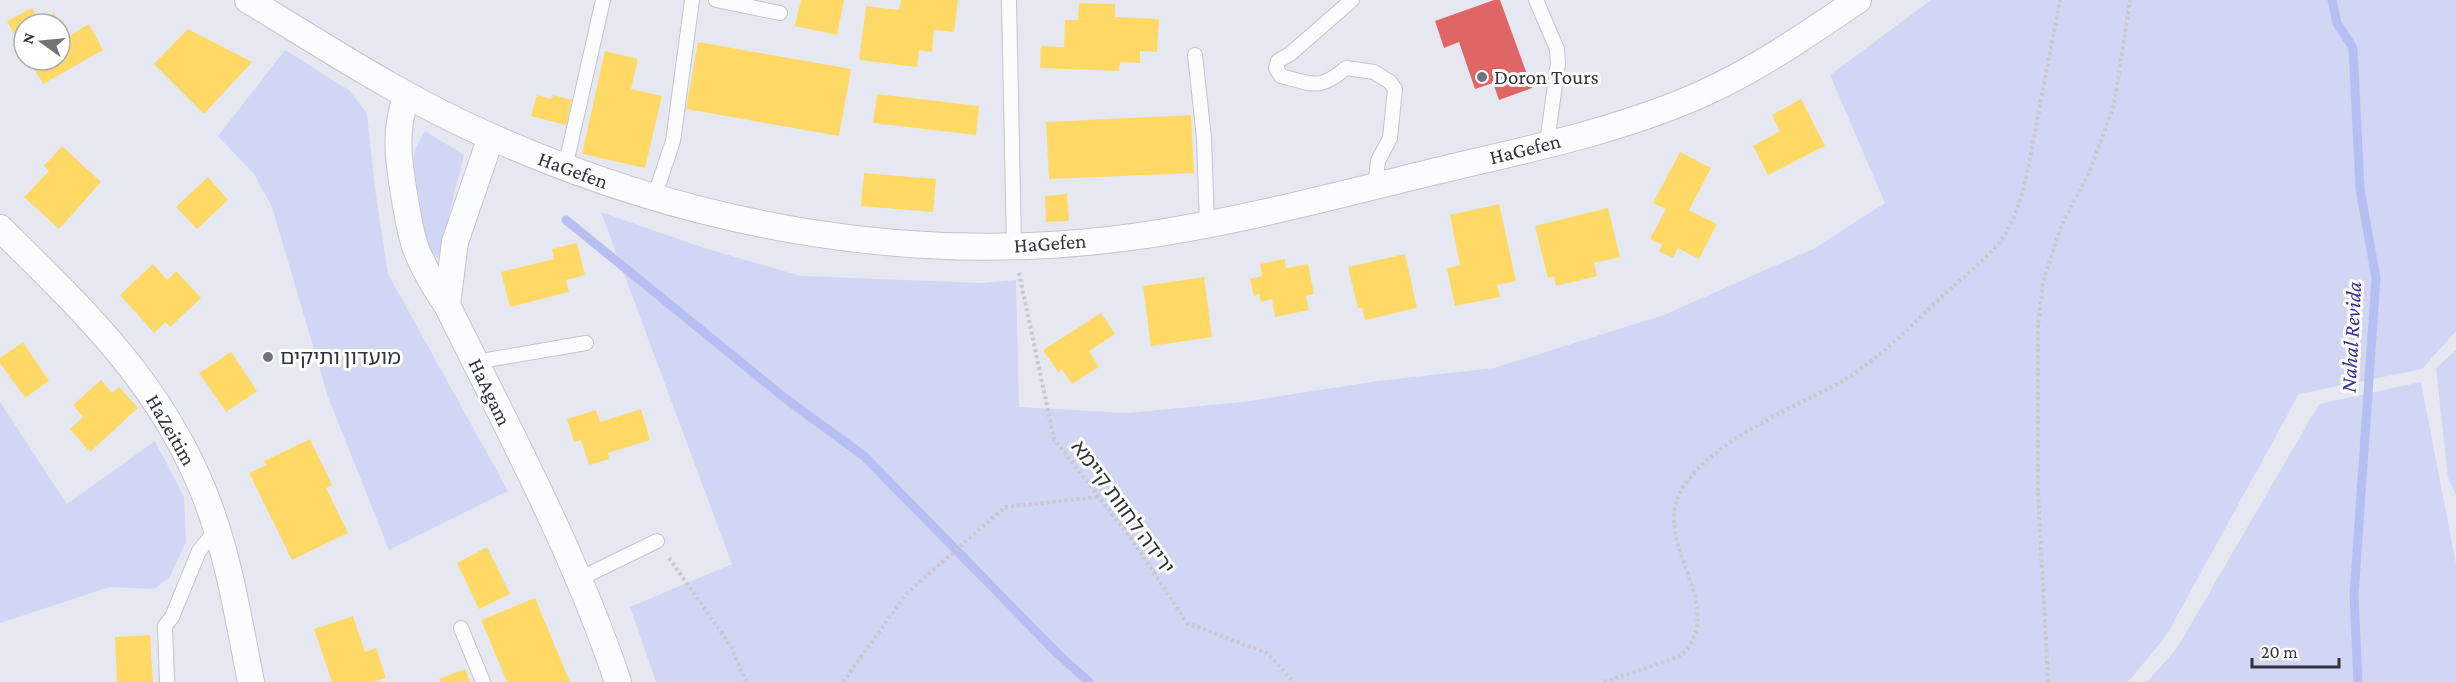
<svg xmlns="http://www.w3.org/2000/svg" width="2456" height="682" font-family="'Crimson Pro','Noto Sans Hebrew',serif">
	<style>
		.green { fill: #d1d6f4 }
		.homes { fill: #ffd966 }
		.shops { fill: #e06666 }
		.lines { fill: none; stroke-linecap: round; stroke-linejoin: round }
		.stream { stroke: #b7bff2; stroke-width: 9 }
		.lane-casing { stroke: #c3c4cc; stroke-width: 16 }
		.street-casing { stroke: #c3c4cc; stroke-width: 28 }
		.path { stroke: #c8c9cd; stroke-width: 4; stroke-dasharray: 3 3; stroke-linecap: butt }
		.lane { stroke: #fbfcfd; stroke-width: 14 }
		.street { stroke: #fbfcfd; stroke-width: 26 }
		.poi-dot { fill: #71727a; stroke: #fff; stroke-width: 2 }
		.labels { text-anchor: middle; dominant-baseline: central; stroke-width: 6; stroke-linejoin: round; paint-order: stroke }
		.poi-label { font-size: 21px; fill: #32333a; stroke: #fff; text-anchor: start }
		.street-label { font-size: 21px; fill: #32333a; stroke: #fff }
		.water-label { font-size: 22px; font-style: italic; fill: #332f92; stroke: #fff }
	</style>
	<rect width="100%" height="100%" fill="#e6e8f1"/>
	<g class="green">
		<polygon points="1931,0 2456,0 2456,331 2422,369 2299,394 2166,636 2128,682 656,682 630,607 732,564 601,212 704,248 801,276 982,283 1016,280 1019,407 1127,413 1243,402 1378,381 1494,368 1664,315 1813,249 1885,203 1830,75"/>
		<polygon points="285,50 349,90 367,114 375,189 388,274 508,491 389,550 328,397 272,207 254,174 218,136"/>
		<polygon points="425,131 464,155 438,259 428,246 423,227 413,159 416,147"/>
		<polygon points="2456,350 2456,495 2448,478 2436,368"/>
		<polygon points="2421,382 2456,564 2456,682 2147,682 2177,648 2319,404"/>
		<polygon points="0,402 67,504 155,441 184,497 186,542 169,578 154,589 110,587 0,623"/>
	</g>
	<g class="homes">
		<polygon points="801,0 844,0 837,35 795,26"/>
		<polygon points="901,0 958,0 954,32 934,30 932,52 919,50 917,67 859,60 866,6 899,10"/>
		<polygon points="1079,3 1115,4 1115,17 1159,19 1157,52 1140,51 1140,63 1120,62 1119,71 1040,68 1041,46 1064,47 1065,20 1078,20"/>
		<polygon points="32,8 39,21 54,13 67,37 89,24 103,50 43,84 29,60 60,60 60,24 24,24 24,51 7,21"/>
		<polygon points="188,29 252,62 204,114 154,64"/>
		<polygon points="698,42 851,69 839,136 686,109"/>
		<polygon points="605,51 638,59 631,89 662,96 645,168 582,154"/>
		<polygon points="877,94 979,106 976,135 873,123"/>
		<polygon points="537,95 551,99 553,95 572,100 566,125 531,116"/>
		<polygon points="1801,99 1825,146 1768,175 1753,146 1780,131 1772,115"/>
		<polygon points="1191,115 1194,173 1049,179 1046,122"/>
		<polygon points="62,146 101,182 59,229 24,197 49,171 44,166"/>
		<polygon points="1680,152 1711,168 1689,210 1717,224 1699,259 1678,248 1673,258 1659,251 1662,245 1650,239 1666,209 1653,203"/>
		<polygon points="864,173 936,179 933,212 861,206"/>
		<polygon points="208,177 228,200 197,229 176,207"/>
		<polygon points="1067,194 1069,221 1046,222 1045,196"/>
		<polygon points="1499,204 1516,281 1497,285 1500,297 1455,306 1447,268 1460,265 1450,215"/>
		<polygon points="1608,208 1620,257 1594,263 1597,276 1556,286 1554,276 1548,278 1535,226"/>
		<polygon points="577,243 585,275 566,280 569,292 510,307 501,272 554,259 552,249"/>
		<polygon points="1405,254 1417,308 1365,320 1362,308 1358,308 1348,267"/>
		<polygon points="1285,259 1286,268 1308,264 1314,294 1306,296 1309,310 1275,317 1272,299 1261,302 1259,294 1254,296 1250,279 1262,276 1260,264"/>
		<polygon points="153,264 167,280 176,271 201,298 170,327 165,322 154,333 120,295"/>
		<polygon points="1204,277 1212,337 1151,346 1143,286"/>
		<polygon points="1101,313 1115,334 1089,351 1099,367 1072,384 1062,369 1058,372 1043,350"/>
		<polygon points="23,342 49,381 25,398 0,363 0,358"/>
		<polygon points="231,352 257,391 226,412 199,373"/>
		<polygon points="101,380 112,393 119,387 138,408 90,452 70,429 83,417 73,405"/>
		<polygon points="641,409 650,440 608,453 609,459 589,465 581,440 574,442 567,419 596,410 600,422"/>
		<polygon points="310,439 332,485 326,488 348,533 292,560 249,473 266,465 264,461"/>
		<polygon points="487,547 510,594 479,609 457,563"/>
		<polygon points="535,598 570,682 507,682 481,620"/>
		<polygon points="353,616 365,652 376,648 386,678 373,682 332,682 314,629"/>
		<polygon points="150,635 153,682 117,682 115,637"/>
		<polygon points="465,669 470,682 441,682 439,679"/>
	</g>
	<polygon class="shops" points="1494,0 1500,0 1532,88 1499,100 1493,83 1475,89 1459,42 1444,48 1435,21"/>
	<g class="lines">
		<g class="stream">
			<polyline points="2332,0 2337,23 2353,48 2360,189 2376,278 2354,595 2358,682"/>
			<polyline points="566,220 786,399 864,456 1058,654 1089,682"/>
		</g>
		<defs>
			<g id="lane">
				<polyline points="716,0 780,13"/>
				<polyline points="1009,0 1014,246"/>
				<path d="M1352,0L1290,54L1278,61L1276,68L1281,76C1313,84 1319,91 1346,68L1374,72L1390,82L1395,89L1390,138L1378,161L1375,186"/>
				<polyline points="1536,0 1557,49 1558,63 1547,143"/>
				<polyline points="1195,55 1204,138 1207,225"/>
				<polyline points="565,168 603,0"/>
				<polyline points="654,198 673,141 692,0"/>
				<polyline points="475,362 586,343"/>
				<polyline points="579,579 657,541"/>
				<polyline points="461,628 483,682"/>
				<polyline points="167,682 165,626 172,617 199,551 217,529"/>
			</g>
			<g id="street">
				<path d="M248,0C326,47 403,98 487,135C692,227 916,268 1139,236C1230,223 1319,200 1408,178C1507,153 1611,135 1704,93C1759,68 1808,34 1858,0"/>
				<path d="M407,96C393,130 399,164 405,200C408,216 410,233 416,249C424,269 435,288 447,305C508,429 574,551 618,682"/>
				<path d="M0,228C82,309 157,379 202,488C228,550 238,617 251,682"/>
				<polyline points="447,305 455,242 491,137"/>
			</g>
		</defs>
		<use href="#lane" class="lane-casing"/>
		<use href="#street" class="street-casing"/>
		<g class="path">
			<polyline points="1019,273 1054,439 1133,541 1187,623 1267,653 1294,682"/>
			<polyline points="669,558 731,646 746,682"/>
			<polyline points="843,682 907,593 1005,507 1098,497"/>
			<path d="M1604,682C1617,677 1675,660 1682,654C1730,607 1649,542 1682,489C1711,442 1784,412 1832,387C1876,363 1912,325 1948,291C1970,271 1998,251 2011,224C2025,194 2030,158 2036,126C2044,84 2052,42 2060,0"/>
			<polyline points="2048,682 2038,492 2038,324 2043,282 2061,226 2089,173 2114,105 2130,0"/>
		</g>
		<use href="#lane" class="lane"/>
		<use href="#street" class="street"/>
	</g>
	<g class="poi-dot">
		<circle cx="1482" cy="77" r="6"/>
		<circle cx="268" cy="357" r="6"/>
	</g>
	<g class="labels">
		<g class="poi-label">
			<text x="1494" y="77">Doron Tours</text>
			<text x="280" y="357">מועדון ותיקים</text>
		</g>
		<g class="street-label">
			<text transform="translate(1525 149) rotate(-14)">HaGefen</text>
			<text transform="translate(573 170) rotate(20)">HaGefen</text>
			<text transform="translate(1050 243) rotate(-4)">HaGefen</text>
			<text transform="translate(490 392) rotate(64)">HaAgam</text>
			<text transform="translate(171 430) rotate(60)">HaZeitim</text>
			<text transform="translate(1123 507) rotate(54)">ירידה לחוות קיימא</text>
		</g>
		<g class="water-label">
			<text transform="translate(2351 337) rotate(-87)">Nahal Revida</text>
		</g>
	</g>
	<g transform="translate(42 42) rotate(285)"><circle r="28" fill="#ffffff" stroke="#adadb0" stroke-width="1.5"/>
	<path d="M0-4.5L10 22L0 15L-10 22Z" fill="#71727a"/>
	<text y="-9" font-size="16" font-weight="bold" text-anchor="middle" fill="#32333a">N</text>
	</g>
	<path d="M2252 658v9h87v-9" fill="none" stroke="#32333a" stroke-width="3"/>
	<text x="2261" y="658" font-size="18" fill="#32333a" stroke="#ffffff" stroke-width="4.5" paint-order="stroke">20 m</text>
</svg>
